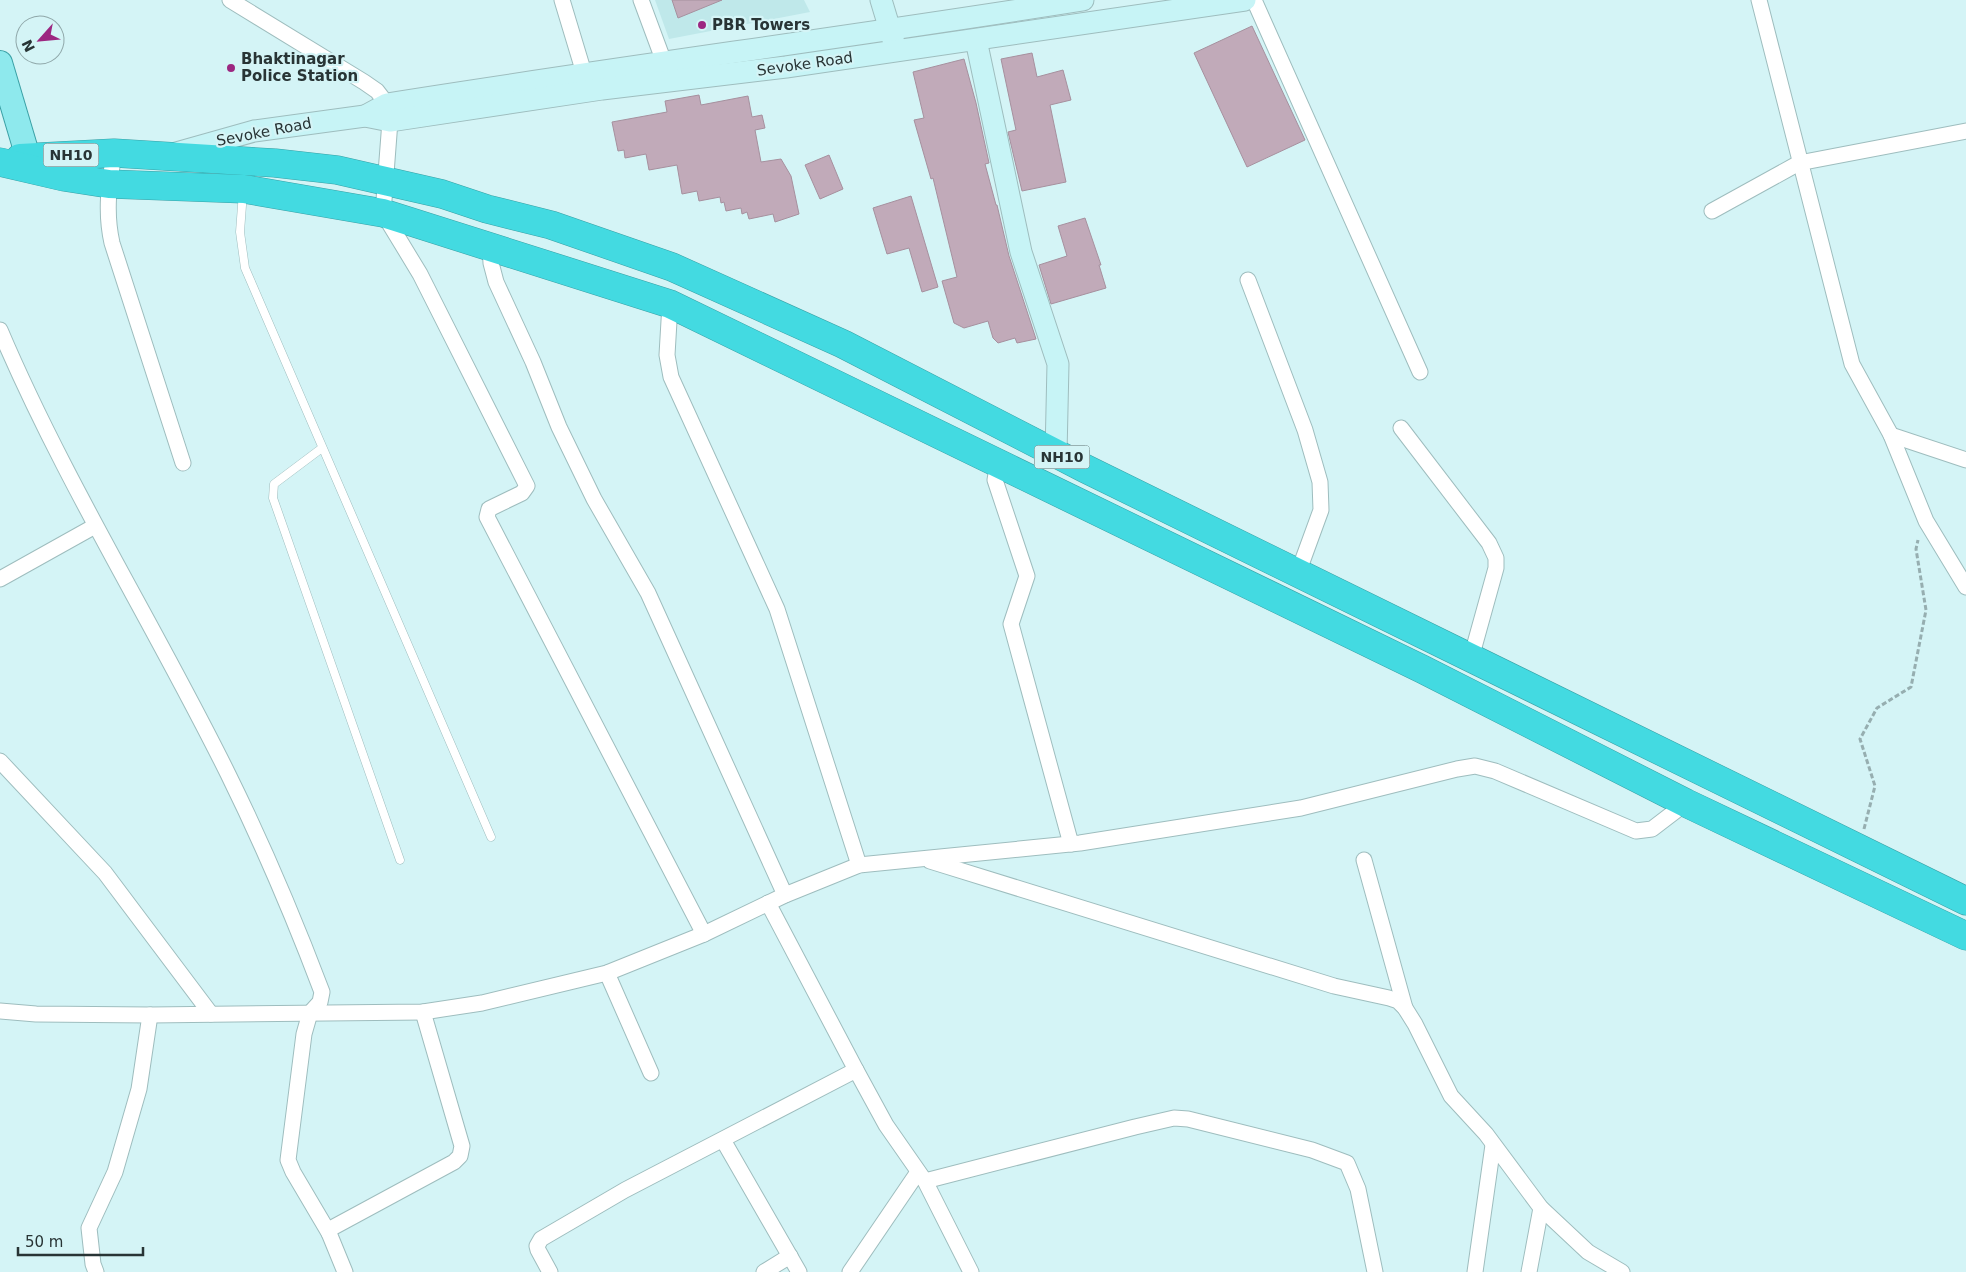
<svg xmlns="http://www.w3.org/2000/svg" width="1966" height="1272" font-family="'DejaVu Sans',sans-serif">
	<style>
		.built { fill: #bfe8ea }
		.building { fill: #c1aab9; stroke: #a6909e }
		.lines { fill: none; stroke-linecap: round; stroke-linejoin: round }
		.lane-casing { stroke: #9ebdbe; stroke-width: 9 }
		.street-casing { stroke: #9ebdbe; stroke-width: 17 }
		.secondary-casing { stroke: #9ebdbe; stroke-width: 23 }
		.primary-casing { stroke: #3aa0a5; stroke-width: 26 }
		.highway-casing { stroke: #3aa0a5; stroke-width: 29 }
		.path { stroke: #96aeb0; stroke-width: 3; stroke-dasharray: 5 2.5; stroke-linecap: butt }
		.lane { stroke: #fff; stroke-width: 8 }
		.street { stroke: #fff; stroke-width: 15 }
		.secondary { stroke: #c7f4f6; stroke-width: 21 }
		.primary { stroke: #8ee9ed; stroke-width: 24 }
		.highway { stroke: #43dae1; stroke-width: 28 }
		.poi-dot { fill: #9c2781; stroke: #d4f4f6; stroke-width: 2 }
		.labels { text-anchor: middle; dominant-baseline: central; stroke-width: 4.5; stroke-linejoin: round; paint-order: stroke }
		.shield { fill: #d4f4f6; stroke: #5c6e6f; stroke-width: 1 }
		.shield-label { font-size: 14px; font-weight: bold; fill: #283435 }
		.poi-label { font-size: 15px; font-weight: bold; fill: #283435; stroke: #d4f4f6; text-anchor: start }
		.street-label { font-size: 15px; fill: #283435; stroke: #d4f4f6 }
	</style>
	<rect width="100%" height="100%" fill="#d4f4f6"/>
	<polygon class="built" points="655,0 804,0 810,12 669,39"/>
	<g class="building">
		<polygon points="672,0 722,0 678,18"/>
		<polygon points="1252,26 1305,140 1247,167 1194,53"/>
		<polygon points="1032,53 1037,77 1063,70 1071,100 1050,105 1066,182 1022,191 1008,132 1016,130 1001,59"/>
		<polygon points="964,59 976,103 989,163 985,164 996,205 997,205 1009,256 1036,339 1017,343 1015,338 998,343 993,338 988,321 964,328 954,323 942,281 957,277 933,178 931,179 914,120 924,118 913,72"/>
		<polygon points="699,95 701,105 748,96 752,117 762,115 765,128 755,130 761,162 781,159 791,176 799,214 775,222 773,214 749,219 747,212 742,214 741,208 726,211 724,202 721,203 720,197 699,201 697,191 682,194 677,165 649,170 646,154 625,158 624,150 618,151 612,122 667,112 665,101"/>
		<polygon points="829,155 843,189 820,199 805,165"/>
		<polygon points="911,196 938,287 922,292 909,248 887,254 873,208"/>
		<polygon points="1085,218 1101,265 1099,265 1106,288 1051,304 1039,265 1067,256 1058,226"/>
	</g>
	<g class="lines">
		<defs>
			<g id="lane">
				<polyline points="243,192 240,232 245,268 491,837"/>
				<polyline points="322,448 274,484 273,498 400,860"/>
			</g>
			<g id="street">
				<polyline points="230,0 364,82 377,91 387,104 390,121 383,213 420,274 527,486 522,493 489,509 487,517 704,934"/>
				<polyline points="562,0 584,73"/>
				<polyline points="641,0 664,62"/>
				<polyline points="1254,0 1420,372"/>
				<polyline points="1759,0 1852,364 1891,435 1926,521 1966,587"/>
				<path d="M114,153C109,185 105,212 112,243L183,463"/>
				<polyline points="1712,211 1799,163 1966,131"/>
				<polyline points="490,246 491,263 496,282 533,362 559,427 594,499 648,593 785,895"/>
				<polyline points="1248,280 1305,430 1320,482 1321,510 1298,573"/>
				<polyline points="670,304 667,355 671,377 777,609 859,865"/>
				<path d="M0,330C65,483 154,624 228,774C263,845 294,918 322,992L320,1002L310,1013L304,1034L288,1160L293,1172L329,1233"/>
				<polyline points="1401,428 1489,543 1496,558 1496,568 1471,658"/>
				<polyline points="1891,435 1966,460"/>
				<polyline points="998,462 995,480 1027,576 1011,624 1071,844"/>
				<polyline points="0,579 95,526"/>
				<polyline points="0,761 105,873 211,1014"/>
				<polyline points="1364,860 1405,1008"/>
				<polyline points="930,861 1334,986 1389,998 1398,1001 1405,1008 1415,1024 1451,1096 1486,1134 1541,1208 1588,1252 1622,1272"/>
				<polyline points="768,903 856,1070 886,1125 925,1181 971,1272"/>
				<polyline points="607,973 651,1073"/>
				<polyline points="0,1011 36,1014 150,1015 423,1012 482,1003 607,973 704,934 785,895 859,865 1080,843 1301,808 1457,769 1475,766 1495,771 1636,831 1652,829 1686,803"/>
				<polyline points="723,1140 799,1272"/>
				<polyline points="925,1181 1135,1127 1174,1118 1188,1119 1312,1150 1347,1163 1358,1189 1375,1272"/>
				<polyline points="96,1272 93,1264 89,1228 115,1172 139,1089 150,1015"/>
				<polyline points="345,1272 329,1233 330,1229 454,1162 460,1156 462,1146 423,1012"/>
				<polyline points="550,1272 538,1250 537,1246 541,1239 625,1190 856,1070"/>
				<polyline points="764,1272 790,1256"/>
				<polyline points="850,1272 918,1172"/>
				<polyline points="1475,1272 1493,1145"/>
				<polyline points="1529,1272 1541,1208"/>
			</g>
			<g id="secondary">
				<polyline points="881,0 894,43"/>
				<polyline points="976,40 1021,252 1058,364 1056,454"/>
				<path d="M365,116L387,104C619,67 851,37 1083,0"/>
				<polyline points="176,153 254,131 365,116 390,121 602,89 786,67 1245,0"/>
			</g>
			<polyline id="primary" points="0,63 28,157"/>
			<g id="highway">
				<polyline points="20,158 114,153 275,163 337,170 442,194 487,209 551,225 672,267 843,344 1086,469 1966,901"/>
				<polyline points="0,162 64,177 109,184 244,189 383,213 670,304 1422,669 1686,803 1966,936"/>
			</g>
		</defs>
		<use href="#lane" class="lane-casing"/>
		<use href="#street" class="street-casing"/>
		<use href="#secondary" class="secondary-casing"/>
		<use href="#primary" class="primary-casing"/>
		<use href="#highway" class="highway-casing"/>
		<polyline class="path" points="1864,829 1875,786 1860,739 1877,708 1911,687 1926,610 1916,549 1918,540"/>
		<use href="#lane" class="lane"/>
		<use href="#street" class="street"/>
		<use href="#secondary" class="secondary"/>
		<use href="#primary" class="primary"/>
		<use href="#highway" class="highway"/>
	</g>
	<g class="poi-dot">
		<circle cx="702" cy="25" r="5"/>
		<circle cx="231" cy="68" r="5"/>
	</g>
	<g class="labels">
		<g class="shield">
			<rect x="43.5" y="143.5" width="55" height="23" rx="4"/>
			<rect x="1034.5" y="445.5" width="55" height="23" rx="4"/>
		</g>
		<g class="shield-label">
			<text x="71" y="155">NH10</text>
			<text x="1062" y="457">NH10</text>
		</g>
		<g class="poi-label">
			<text x="712" y="25">PBR Towers</text>
			<text x="241" y="59">Bhaktinagar<tspan x="241" dy="17">Police Station</tspan></text>
		</g>
		<g class="street-label">
			<text transform="translate(805 64) rotate(-8)">Sevoke Road</text>
			<text transform="translate(264 132) rotate(-11)">Sevoke Road</text>
		</g>
	</g>
	<g transform="translate(40 40) rotate(243)"><circle r="24" fill="#d4f4f6" stroke="#8fa7a9"/>
	<path d="M0-4L9 19L0 12L-9 19Z" fill="#9c2781"/>
	<text y="-8" font-size="14" font-weight="bold" text-anchor="middle" fill="#283435">N</text>
	</g>
	<path d="M18 1247v8h125v-8" fill="none" stroke="#283435" stroke-width="2.5"/>
	<text x="25" y="1247" font-size="15" fill="#283435" stroke="#d4f4f6" stroke-width="4" paint-order="stroke">50 m</text>
</svg>
